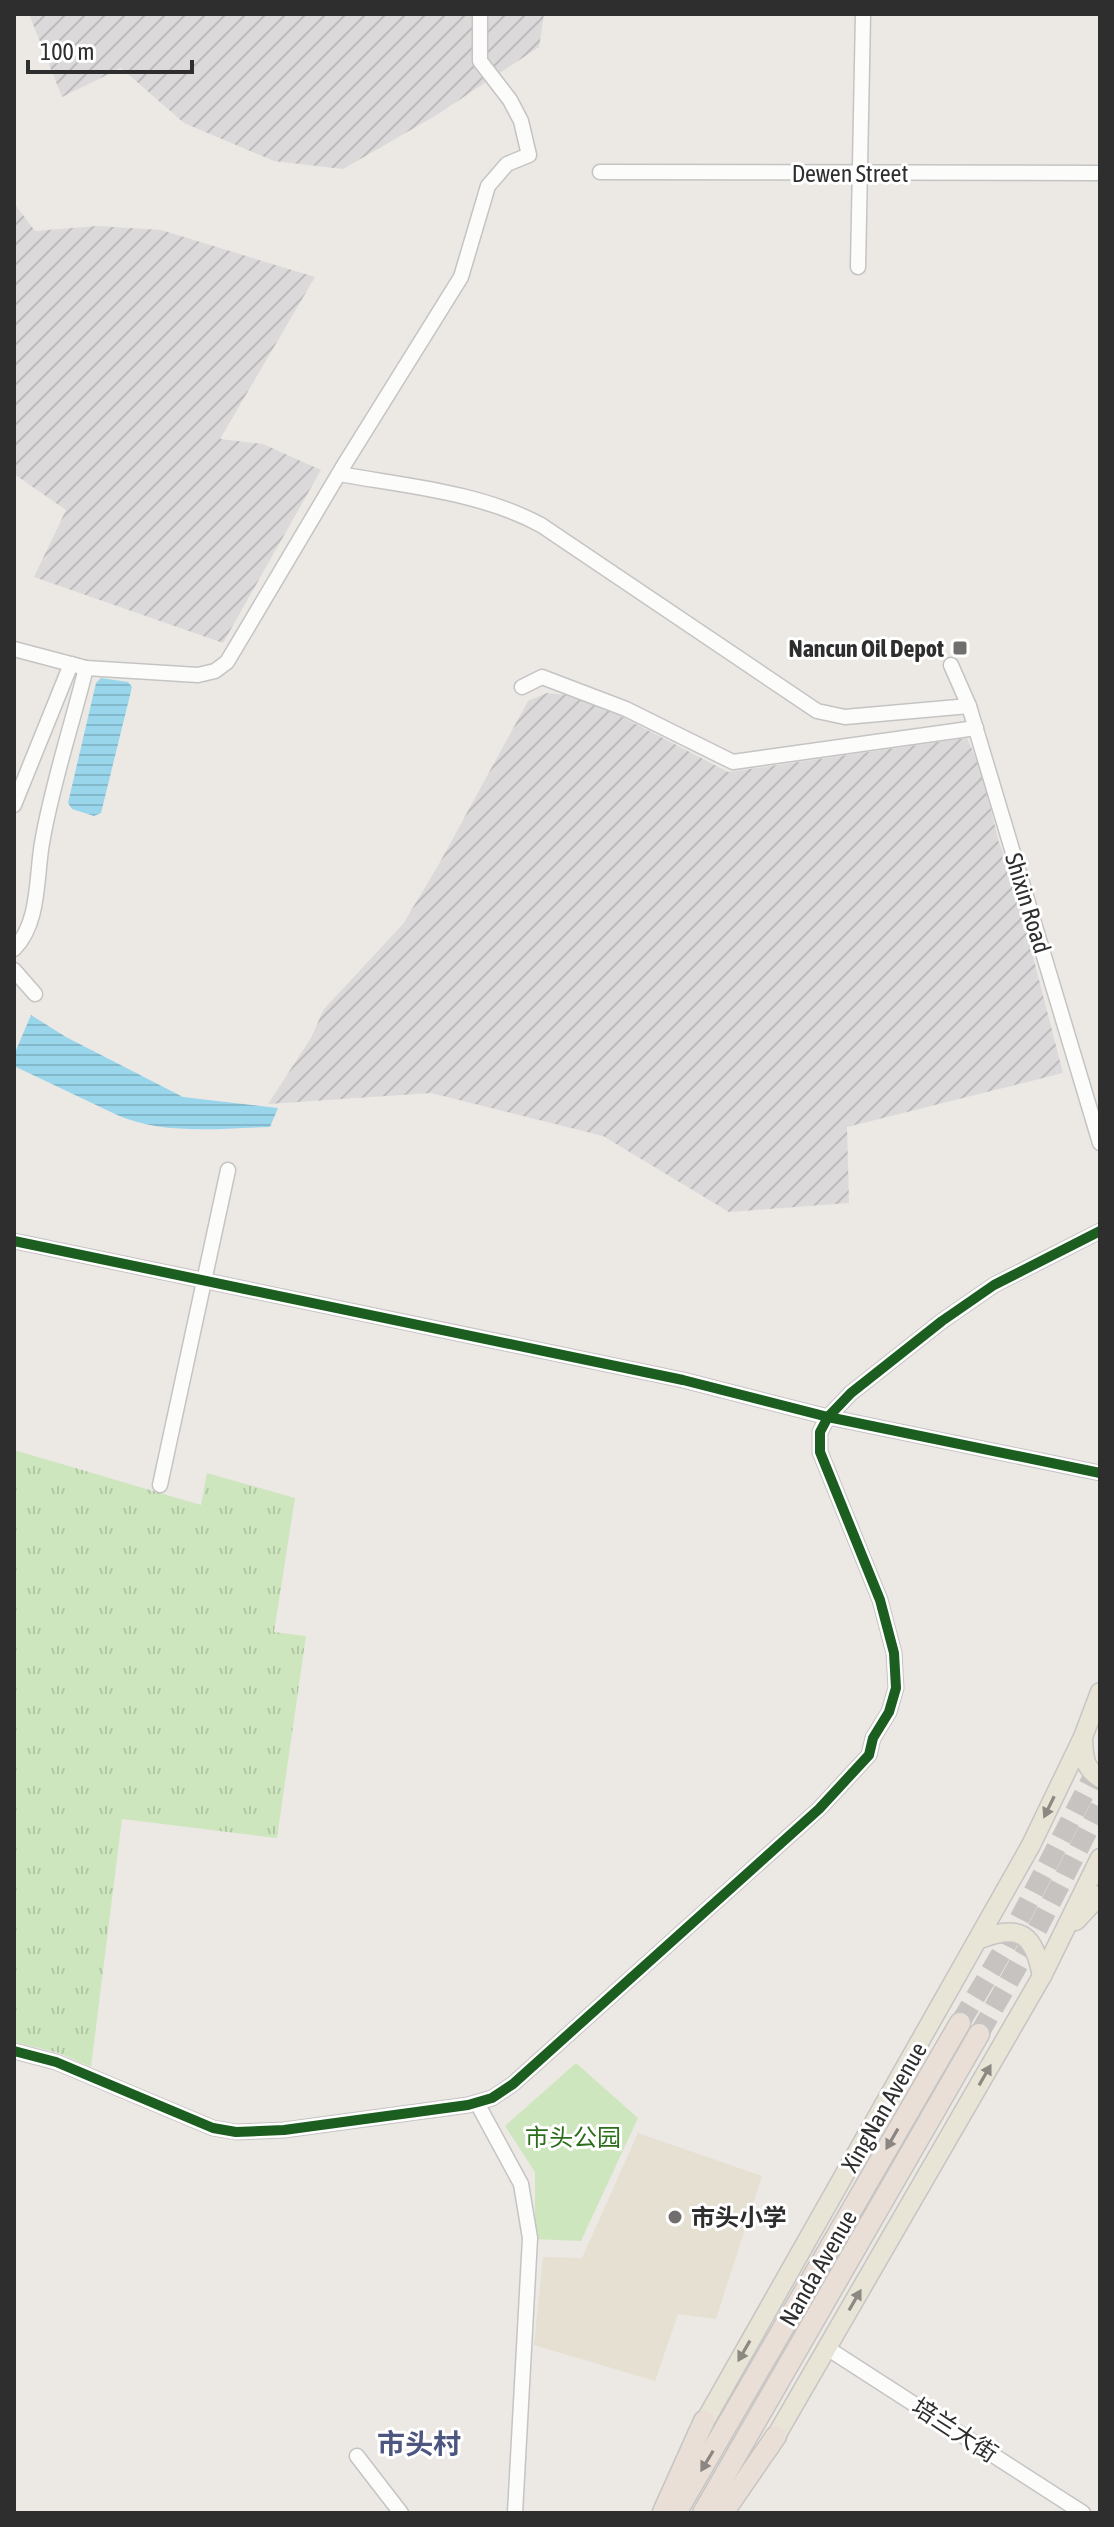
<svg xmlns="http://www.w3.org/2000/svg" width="1114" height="2527" font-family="'Asap Condensed','Noto Sans SC',sans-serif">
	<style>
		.industrial { fill: url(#industrial-furrows) }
		.education { fill: #e6e0d3 }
		.grass { fill: url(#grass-tufts) }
		.park { fill: #cee6be }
		.water { fill: url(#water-rules) }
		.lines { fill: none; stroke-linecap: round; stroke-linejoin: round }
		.highway-tunnel { stroke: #c6c3c0; stroke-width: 20; stroke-dasharray: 20 10; stroke-linecap: butt }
		.minor-casing { stroke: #c5c4c5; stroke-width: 17 }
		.major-casing { stroke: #c6c5c4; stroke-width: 21 }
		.highway-casing { stroke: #c6c5c4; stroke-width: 23 }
		.minor { stroke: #fcfcfb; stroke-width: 14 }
		.major { stroke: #e8e4d6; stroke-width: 18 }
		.highway { stroke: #eadfd6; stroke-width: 20 }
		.cycleway-casing { stroke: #fff; stroke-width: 15 }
		.cycleway { stroke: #1b5e20; stroke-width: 10 }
		.oneway { fill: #8b8982 }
		.oneway2 { fill: #8c8682 }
		.poi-dot { fill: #706f6e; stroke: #fff; stroke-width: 3 }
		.labels { text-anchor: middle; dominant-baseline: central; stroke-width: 6; stroke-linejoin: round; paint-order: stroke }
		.street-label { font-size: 24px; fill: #2e2e2e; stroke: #fff }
		.poi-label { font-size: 24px; font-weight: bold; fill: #2e2e2e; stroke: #fff; text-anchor: end }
		.park-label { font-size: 24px; fill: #2c6e1b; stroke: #fff }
		.quarter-label { font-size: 28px; font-weight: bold; fill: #4d5680; stroke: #fff }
	</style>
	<defs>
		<pattern id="industrial-furrows" width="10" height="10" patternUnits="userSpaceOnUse" patternTransform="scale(2)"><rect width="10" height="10" fill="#dcd9db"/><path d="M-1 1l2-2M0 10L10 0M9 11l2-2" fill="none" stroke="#bdbbbc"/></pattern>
		<pattern id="grass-tufts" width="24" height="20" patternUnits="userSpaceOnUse" patternTransform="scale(2)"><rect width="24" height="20" fill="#cee6be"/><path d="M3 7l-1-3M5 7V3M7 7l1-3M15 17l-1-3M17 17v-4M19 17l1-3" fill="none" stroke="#b1c6a4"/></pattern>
		<pattern id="water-rules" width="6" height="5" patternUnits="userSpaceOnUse" patternTransform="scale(2)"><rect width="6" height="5" fill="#99d6ec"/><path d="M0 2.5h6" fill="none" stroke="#84b8cb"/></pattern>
	</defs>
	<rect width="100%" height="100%" fill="#ece8e4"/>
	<g class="industrial">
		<polygon points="29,14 544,14 539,47 435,116 343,169 274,161 184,123 121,68 62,97"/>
		<polygon points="14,203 35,231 97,226 161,230 315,277 220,439 263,444 321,470 223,643 34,577 66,510 14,474"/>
		<polygon points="547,693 584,697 728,772 967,738 982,772 999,843 1011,871 1063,1073 847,1127 849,1203 729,1212 603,1136 431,1093 268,1104 311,1038 324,1009 403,924 439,864 528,701"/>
	</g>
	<polygon class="education" points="638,2133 762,2176 716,2319 678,2314 655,2381 534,2345 543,2257 582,2258"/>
	<polygon class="grass" points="14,1450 201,1505 207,1473 295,1498 274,1632 306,1636 277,1838 122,1819 91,2067 59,2053 14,2042"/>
	<polygon class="park" points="576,2063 638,2118 581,2241 535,2239 535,2172 505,2126"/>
	<g class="water">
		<polygon points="101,678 128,682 132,687 101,813 94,816 72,809 68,803 96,683"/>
		<path d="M31,1015L66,1037L183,1097L278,1108L270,1127C219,1128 163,1136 115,1114L14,1066V1055Z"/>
	</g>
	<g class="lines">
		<g class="highway-tunnel">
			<polyline points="960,2023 1005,1947 1100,1763"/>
			<polyline points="979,2034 1025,1953 1100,1807"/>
		</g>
		<defs>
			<g id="minor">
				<polyline points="600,172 1100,173"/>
				<polyline points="858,267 863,14"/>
				<path d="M339,474C406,486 480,492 541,525L817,711L845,717L969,706"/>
				<polyline points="14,649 86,668 198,675 215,671 227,662 344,465 461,277 488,186 507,164 529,155 521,121 510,100 480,61 480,14"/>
				<polyline points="951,665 969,706 1100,1143"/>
				<polyline points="522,687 542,677 626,709 733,762 976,728"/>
				<polyline points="14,805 71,664"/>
				<path d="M14,949C40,923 36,877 42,843C52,784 72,725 86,668"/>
				<polyline points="14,970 35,994"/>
				<polyline points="14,1241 683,1380 828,1417 1100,1473"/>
				<polyline points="160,1485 228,1170"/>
				<polyline points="14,2051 56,2062 213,2128 236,2132 284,2130 468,2105 492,2098 513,2084 819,1809 869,1755 873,1738 889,1712 896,1688 894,1653 880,1600 820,1452 820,1432 828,1417 851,1393 942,1321 994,1285 1100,1231"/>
				<polyline points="477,2103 521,2184 530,2238 515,2513"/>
				<polyline points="827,2348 1083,2513"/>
				<polyline points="357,2456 401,2513"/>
			</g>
			<g id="major">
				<path d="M1083,1740C1084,1757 1084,1768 1100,1778"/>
				<polyline points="1076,1921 1100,1895"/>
				<path d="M980,1939C1021,1923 1034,1935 1042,1976"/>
				<polyline points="697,2435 1031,1845 1083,1737 1100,1692"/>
				<polyline points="769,2448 1042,1976 1100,1858"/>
			</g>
			<g id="highway">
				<polyline points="663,2512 704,2421"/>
				<polyline points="676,2513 960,2023"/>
				<polyline points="703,2513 979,2034"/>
				<polyline points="723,2513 776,2436"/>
			</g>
		</defs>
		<use href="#minor" class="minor-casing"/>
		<use href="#major" class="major-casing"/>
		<use href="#highway" class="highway-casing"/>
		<use href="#minor" class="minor"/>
		<use href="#major" class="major"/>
		<use href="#highway" class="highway"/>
		<defs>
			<g id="cycleway">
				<polyline points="14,1241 683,1380 828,1417 1100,1473"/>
				<polyline points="14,2051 56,2062 213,2128 236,2132 284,2130 468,2105 492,2098 513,2084 819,1809 869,1755 873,1738 889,1712 896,1688 894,1653 880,1600 820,1452 820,1432 828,1417 851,1393 942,1321 994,1285 1100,1231"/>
			</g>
		</defs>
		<use href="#cycleway" class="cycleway-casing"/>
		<use href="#cycleway" class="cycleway"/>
	</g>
	<defs><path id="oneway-solid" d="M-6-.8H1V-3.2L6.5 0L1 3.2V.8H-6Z" transform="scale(2)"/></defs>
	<g class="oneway">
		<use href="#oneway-solid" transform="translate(1049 1807) rotate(116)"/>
		<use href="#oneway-solid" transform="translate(985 2075) rotate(-60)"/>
		<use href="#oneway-solid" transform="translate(855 2300) rotate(-60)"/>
		<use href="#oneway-solid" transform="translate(744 2351) rotate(120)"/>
	</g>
	<g class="oneway2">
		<use href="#oneway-solid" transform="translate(892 2139) rotate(120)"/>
		<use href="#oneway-solid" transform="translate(707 2461) rotate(121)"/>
	</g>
	<g class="poi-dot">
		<rect x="952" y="640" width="16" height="16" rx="4"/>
		<circle cx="675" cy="2217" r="8"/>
	</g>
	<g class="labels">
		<g class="street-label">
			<text x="850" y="173">Dewen Street</text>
			<text transform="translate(1028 903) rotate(73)">Shixin Road</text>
			<text transform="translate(884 2107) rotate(-60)">XingNan Avenue</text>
			<text transform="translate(818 2268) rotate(-60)">Nanda Avenue</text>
			<text transform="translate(955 2430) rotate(33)">培兰大街</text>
		</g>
		<g class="poi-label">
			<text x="944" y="648">Nancun Oil Depot</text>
			<text x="691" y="2217" text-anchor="start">市头小学</text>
		</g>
		<g class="park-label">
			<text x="573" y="2137">市头公园</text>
		</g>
		<g class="quarter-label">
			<text x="419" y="2444">市头村</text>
		</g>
	</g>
	<rect width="1114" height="2527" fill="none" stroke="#2e2e2e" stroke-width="32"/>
	<path d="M28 60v12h164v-12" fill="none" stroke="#2e2e2e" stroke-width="4"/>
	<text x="40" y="60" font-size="24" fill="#2e2e2e" stroke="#ffffff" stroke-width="6" paint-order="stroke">100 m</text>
</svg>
